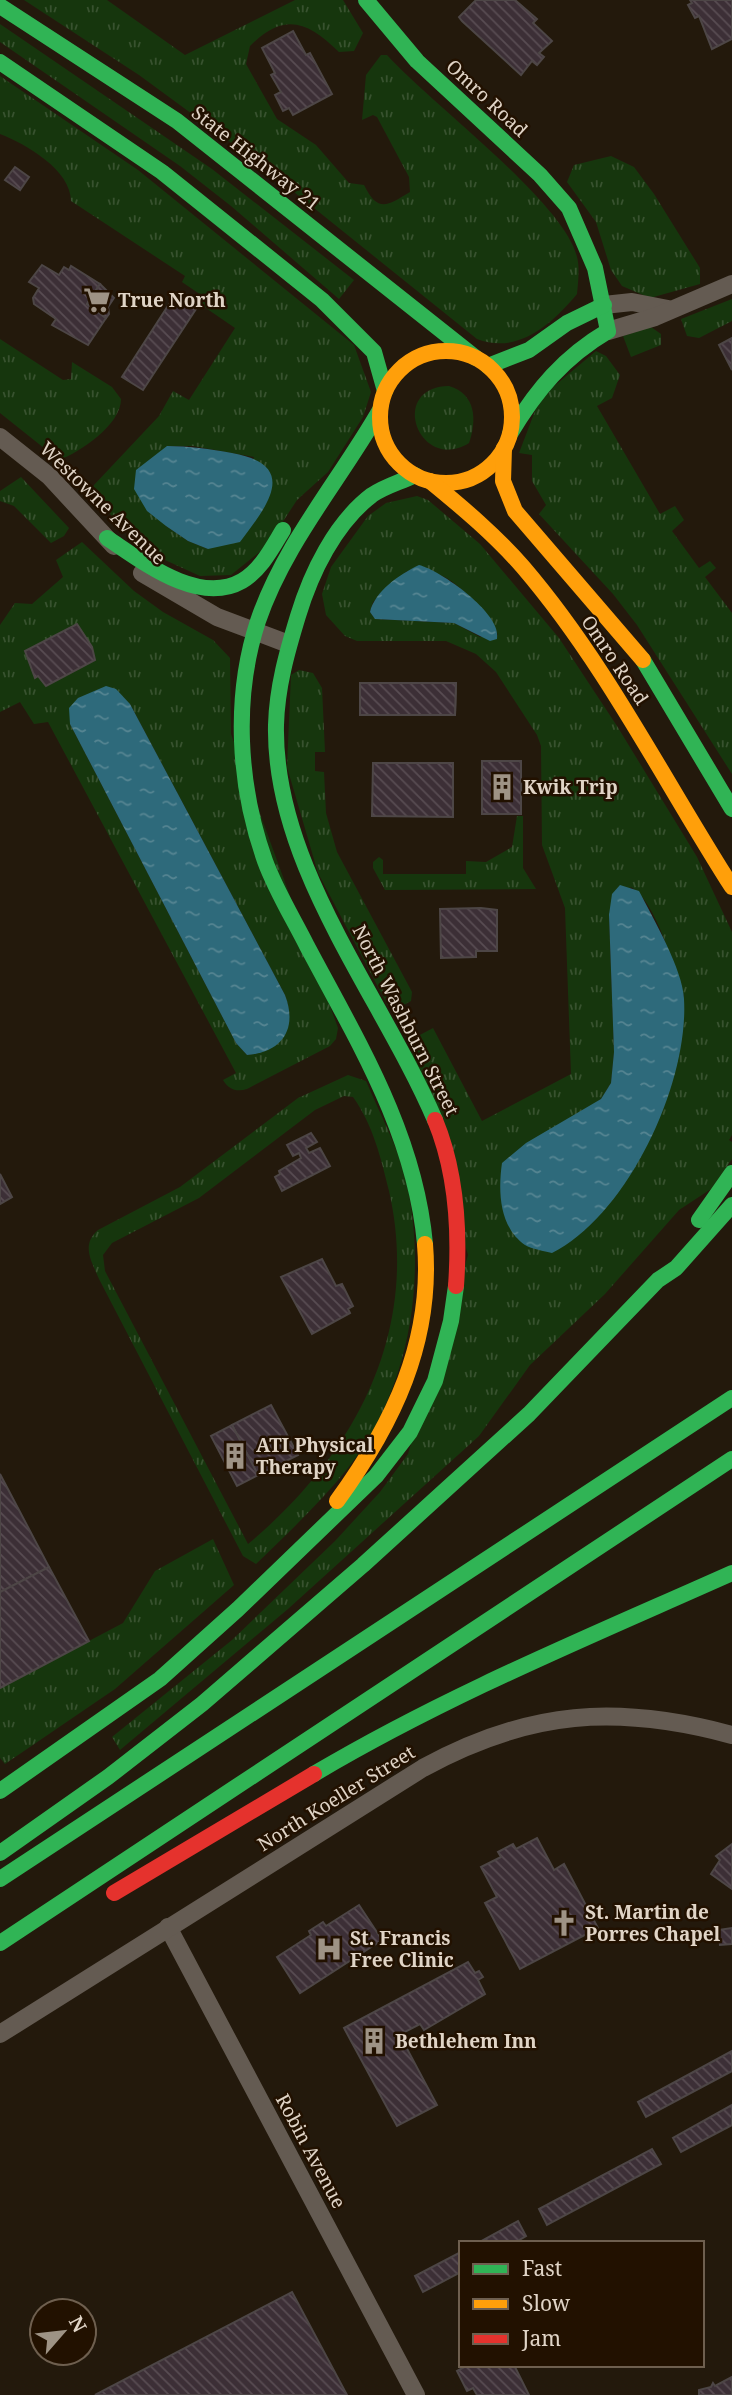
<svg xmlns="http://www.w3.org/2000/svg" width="732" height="2395" font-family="'Noto Serif',serif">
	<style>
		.grass { fill: url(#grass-tufts); fill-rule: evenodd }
		.water { fill: url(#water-ripples) }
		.building { fill: url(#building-back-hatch); stroke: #4d4646; stroke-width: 2 }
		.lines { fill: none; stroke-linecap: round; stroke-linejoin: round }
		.street { stroke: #645b52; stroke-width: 18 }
		.fast { stroke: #30b455; stroke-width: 16 }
		.slow { stroke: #ff9f0a; stroke-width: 16 }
		.jam { stroke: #e5322d; stroke-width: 16 }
		.labels { text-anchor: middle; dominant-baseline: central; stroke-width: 5; stroke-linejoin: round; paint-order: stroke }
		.street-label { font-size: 19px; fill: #e0d4c6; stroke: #210 }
		.poi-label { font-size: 19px; font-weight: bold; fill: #e0d4c6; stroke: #210; text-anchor: start }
	</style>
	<defs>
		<pattern id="grass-tufts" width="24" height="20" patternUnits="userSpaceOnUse" patternTransform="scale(1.75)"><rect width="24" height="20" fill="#16360d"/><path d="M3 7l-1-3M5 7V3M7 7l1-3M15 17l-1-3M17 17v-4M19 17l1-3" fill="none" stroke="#38522f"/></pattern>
		<pattern id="water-ripples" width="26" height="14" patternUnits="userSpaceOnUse" patternTransform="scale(1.75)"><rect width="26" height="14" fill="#2e6a7b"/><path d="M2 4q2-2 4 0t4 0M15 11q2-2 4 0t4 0" fill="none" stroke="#568592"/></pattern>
		<pattern id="building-back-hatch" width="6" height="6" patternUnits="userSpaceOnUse" patternTransform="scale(1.75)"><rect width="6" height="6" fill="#3c2f36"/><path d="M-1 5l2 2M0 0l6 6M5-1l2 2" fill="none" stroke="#584c52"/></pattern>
	</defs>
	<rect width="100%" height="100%" fill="#23190c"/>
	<g class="grass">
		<path d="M24,0H107L185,55L295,0H343L363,33L354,51L339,52C308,22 285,11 250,46L246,64L277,119L316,145L349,183L364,185C378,213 387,206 410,192L409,177L377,117L373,115L362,120L366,75L381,55H387C429,102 564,202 577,257C580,268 578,283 577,294C552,324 518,355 477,339L248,155L139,75Z"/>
		<polygon points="0,24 212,169 354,280 339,299 231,206 180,166 0,42"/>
		<path d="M0,76L138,170L354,345L371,392L363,417L328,472L297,500L267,546L231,575L200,576L165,560L131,536L91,494L94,485L159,416L173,391L189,400L235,328L200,304L204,297L182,282L185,276L71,201C71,170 26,144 0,134ZM167,446H193L254,457L208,549L188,541L166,526Z"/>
		<polygon points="611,156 634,167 654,194 700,268 700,284 650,298 622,286 611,270 596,222 567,182 574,165"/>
		<polygon points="732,299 732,321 699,338 687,336 681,319"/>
		<polygon points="651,327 661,334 661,345 631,357 623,336"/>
		<path d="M0,339L63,380L71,379L72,362L112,387L121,399C121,425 80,452 59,460L0,413Z"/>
		<polygon points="596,351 606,356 620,375 612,398 597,406 660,514 675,506 684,520 672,531 699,568 710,561 716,568 705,577 732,613 732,774 637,625 613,594 539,514 546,505 532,481 532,455 519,453 540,398"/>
		<path d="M449,386C476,394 477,420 469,443C419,474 387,387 449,386Z"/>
		<polygon points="21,477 69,528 64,536 51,543 14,506 0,501 0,491"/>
		<path d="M417,496L428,500L480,544L559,638L617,726L697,857L732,932V1135L729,1140L732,1142V1159L711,1189L679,1210L605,1294L530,1365L479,1436L288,1609L120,1750L112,1737L232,1640L335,1541L380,1492L408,1454L468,1255L410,1048L418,1036L433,1028L482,1121L571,1074L565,908L542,845L541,746L537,735L496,672L476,654L446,641H357L345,636L326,615L322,594L331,567L368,516L386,503ZM407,571C417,572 430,572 440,575C458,581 492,617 498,635L480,637L454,623L375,619L370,612L373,602ZM631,887C656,901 674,968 684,996L509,1228L578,1115L601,1099L611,1083L614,1052L609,915Z"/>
		<path d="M82,542L134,591L163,612L213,640L230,658L231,734L338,1028L336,1039L330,1046L247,1089C237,1092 229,1090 223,1080L236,1073L48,722L34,724L20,702L0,712V625L15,603L32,604L63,577L56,560ZM130,704L285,995C297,1027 280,1052 247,1055L236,1043L70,724Z"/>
		<polygon points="299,670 313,673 322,688 325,752 315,752 315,771 324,772 326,813 337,852 412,992 411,1001 402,1006 388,1006 318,873 287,767 291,675"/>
		<polygon points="517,816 523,816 523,868 536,889 385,890 373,868 373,862 379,857 383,860 383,874 466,874 466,861 486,862 512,847"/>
		<path d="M348,1075L366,1081C379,1112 398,1147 406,1180C428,1277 410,1389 348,1468C320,1503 287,1534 256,1564L243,1556L99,1279C91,1260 81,1245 98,1230L180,1187L298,1098ZM344,1096L353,1097C373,1125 381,1158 389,1191C421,1331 355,1455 248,1544L105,1271L103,1255L112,1243L199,1198L315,1110Z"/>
		<polygon points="213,1539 234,1585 115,1689 5,1764 0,1758 0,1688 123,1623 155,1571"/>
	</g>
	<g class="water">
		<path d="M167,446C189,446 210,449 232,453C299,465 269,504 240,542L208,549L188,541L166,526L147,511L134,489L136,470Z"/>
		<path d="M419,565C440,570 503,614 497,639L490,641L454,623L375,619L370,612C375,591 400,574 419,565Z"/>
		<path d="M106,686L116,689L130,704L285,995C298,1029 282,1052 247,1055L236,1043L70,724L69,708L78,698Z"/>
		<path d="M620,885L639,891C653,918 683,970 684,999C689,1083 628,1215 552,1253C544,1251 532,1249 525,1245C499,1227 498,1191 502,1163L526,1143L601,1099L611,1083L614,1052L609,915L612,894Z"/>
	</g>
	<g class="building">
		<polygon points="476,0 515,0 537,19 533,23 552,41 539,53 544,57 537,65 532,61 521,75 462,21 459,17"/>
		<polygon points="690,0 732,0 732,39 712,49 699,16 695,18 688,5 692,3"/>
		<polygon points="293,31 306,55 310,53 332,94 293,115 289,108 283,111 275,95 281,92 271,75 275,73 262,48"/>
		<polygon points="15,167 29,177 20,190 5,180"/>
		<polygon points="42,265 59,275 64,267 69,270 71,266 100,284 87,304 106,318 88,345 52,325 56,319 34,304 33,298 39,288 29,282"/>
		<polygon points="100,284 114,298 108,307 109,314 106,318 87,304"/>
		<polygon points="175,295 196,309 143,390 122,377"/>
		<polygon points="732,338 732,370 719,345"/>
		<polygon points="77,624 92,647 95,660 46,686 38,676 35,678 25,651"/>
		<polygon points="360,683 456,683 455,715 360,715"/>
		<polygon points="360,683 456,683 455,715 360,715"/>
		<rect x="482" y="761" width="39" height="53"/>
		<polygon points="373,763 453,763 453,817 372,816"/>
		<polygon points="481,908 497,910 497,951 476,951 476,957 441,958 440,909"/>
		<polygon points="311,1133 317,1142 306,1148 309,1153 320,1148 330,1166 282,1191 275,1177 280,1174 279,1171 301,1158 299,1153 293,1156 287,1145"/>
		<polygon points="0,1174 12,1197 0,1204"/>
		<polygon points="322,1259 336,1286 342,1284 353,1306 348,1309 350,1313 312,1334 281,1277"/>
		<polygon points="271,1405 298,1455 258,1475 232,1425"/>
		<polygon points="232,1425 258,1475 237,1486 211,1436"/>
		<polygon points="0,1474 49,1567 0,1592"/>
		<polygon points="49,1567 89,1641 0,1688 0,1592"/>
		<polygon points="537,1838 554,1870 564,1864 598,1928 520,1969 485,1903 497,1897 481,1867 501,1857 498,1852 513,1844 516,1849"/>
		<polygon points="732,1844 732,1889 711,1874 720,1860 716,1856"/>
		<polygon points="359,1905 382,1940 300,1993 277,1957 311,1935 309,1931 323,1922 326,1926"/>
		<polygon points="732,1928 732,1944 720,1945 718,1930"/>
		<polygon points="468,1962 475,1973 479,1971 483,1977 478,1980 485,1994 424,2030 420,2024 395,2037 400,2047 405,2045 437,2105 397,2126 344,2028"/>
		<polygon points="732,2051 732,2071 646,2117 638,2102"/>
		<polygon points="732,2105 732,2125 681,2152 673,2138"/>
		<polygon points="652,2149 661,2164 547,2225 539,2209"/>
		<polygon points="518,2221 526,2236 514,2243 478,2243"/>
		<polygon points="461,2252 461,2272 423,2292 415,2276"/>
		<polygon points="292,2292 347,2395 95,2395"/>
		<polygon points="468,2365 514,2365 529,2395 477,2395 473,2388 467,2391 457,2371"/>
		<polygon points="732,2377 732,2395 699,2395 699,2390 711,2387 713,2383 715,2386"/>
	</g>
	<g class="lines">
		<g class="street">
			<polyline points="604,305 632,302 668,309"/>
			<polyline points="608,331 655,317 732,284"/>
			<polyline points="0,437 49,476 114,546"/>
			<polyline points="142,573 217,617 286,643"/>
			<polyline points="168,1927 416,2395"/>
			<path d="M0,2034L423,1768C529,1710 617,1704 732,1735"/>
		</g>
		<g class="fast">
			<path d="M366,0L417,61L540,175L569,208L595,268L608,331C564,357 536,390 510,434"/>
			<polyline points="0,6 177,121 476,358"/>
			<polyline points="0,62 162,172 322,300 374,352 385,391"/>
			<polyline points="488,366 529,350 567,323 604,305"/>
			<path d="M380,410C340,480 284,544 258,621C233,697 238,785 265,861C276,891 293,918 307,946C358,1042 415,1134 425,1244"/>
			<path d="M415,475C401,482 385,486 372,495C335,523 311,573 298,616C287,652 277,687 276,725C273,866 382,996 435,1120"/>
			<path d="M107,538C142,561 198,606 242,581C261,570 272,548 283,530"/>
			<polyline points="643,660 732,809"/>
			<polyline points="699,1220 732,1173"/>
			<path d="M314,1774C447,1695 591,1636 732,1573"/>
			<polyline points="0,1791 160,1679 238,1609 376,1476 410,1432 435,1381 451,1321 456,1286"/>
			<polyline points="0,1853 108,1777 202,1704 363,1565 529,1414 658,1280 676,1268 732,1205"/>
			<polyline points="0,1879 732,1398"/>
			<polyline points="0,1943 732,1459"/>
		</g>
		<g class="slow">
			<circle cx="446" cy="417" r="66"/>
			<polyline points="504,448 503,481 515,511 643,660"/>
			<path d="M430,481C463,508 495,535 523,567C606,664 664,781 732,887"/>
			<path d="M337,1501C393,1424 433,1342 425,1244"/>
		</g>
		<g class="jam">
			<path d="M435,1120C457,1173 460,1230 456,1286"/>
			<polyline points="114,1893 314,1774"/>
		</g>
	</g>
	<defs>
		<symbol id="supermarket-bare" viewBox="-9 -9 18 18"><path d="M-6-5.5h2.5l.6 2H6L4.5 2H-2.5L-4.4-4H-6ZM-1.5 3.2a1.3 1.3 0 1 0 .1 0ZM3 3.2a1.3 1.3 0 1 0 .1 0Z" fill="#9e9385" stroke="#210" stroke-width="2.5" paint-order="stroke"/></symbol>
		<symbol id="building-bare" viewBox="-9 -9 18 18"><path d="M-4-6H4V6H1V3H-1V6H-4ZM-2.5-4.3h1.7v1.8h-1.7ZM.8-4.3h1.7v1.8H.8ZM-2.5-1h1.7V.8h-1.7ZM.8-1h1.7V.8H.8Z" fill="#9e9385" stroke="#210" stroke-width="2.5" paint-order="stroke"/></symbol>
		<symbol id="church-bare" viewBox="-9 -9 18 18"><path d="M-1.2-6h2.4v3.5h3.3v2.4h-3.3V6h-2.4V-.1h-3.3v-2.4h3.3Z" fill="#9e9385" stroke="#210" stroke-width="2.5" paint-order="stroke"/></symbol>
		<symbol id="hospital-bare" viewBox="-9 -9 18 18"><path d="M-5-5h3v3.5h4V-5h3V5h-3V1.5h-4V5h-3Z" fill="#9e9385" stroke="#210" stroke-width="2.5" paint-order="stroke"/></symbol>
	</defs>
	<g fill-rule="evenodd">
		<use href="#supermarket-bare" x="78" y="281" width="38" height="38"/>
		<use href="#building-bare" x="483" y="768" width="38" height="38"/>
		<use href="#building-bare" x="216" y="1437" width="38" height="38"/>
		<use href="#church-bare" x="545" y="1904" width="38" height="38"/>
		<use href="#hospital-bare" x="310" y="1930" width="38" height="38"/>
		<use href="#building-bare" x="355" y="2022" width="38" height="38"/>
	</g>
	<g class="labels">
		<g class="street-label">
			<text transform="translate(487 98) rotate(43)">Omro Road</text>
			<text transform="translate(256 158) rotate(38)">State Highway 21</text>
			<text transform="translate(103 503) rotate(44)">Westowne Avenue</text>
			<text transform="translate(615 660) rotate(56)">Omro Road</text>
			<text transform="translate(406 1020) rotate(63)">North Washburn Street</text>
			<text transform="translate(336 1798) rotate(-32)">North Koeller Street</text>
			<text transform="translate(311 2151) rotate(62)">Robin Avenue</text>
		</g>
		<g class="poi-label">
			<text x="118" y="300">True North</text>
			<text x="523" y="787">Kwik Trip</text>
			<text x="256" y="1445">ATI Physical<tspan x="256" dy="22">Therapy</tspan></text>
			<text x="585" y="1912">St. Martin de<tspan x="585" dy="22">Porres Chapel</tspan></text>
			<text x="350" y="1938">St. Francis<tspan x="350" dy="22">Free Clinic</tspan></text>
			<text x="395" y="2041">Bethlehem Inn</text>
		</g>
	</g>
	<rect x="459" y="2241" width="245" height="126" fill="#221100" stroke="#6e5f4f" stroke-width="2"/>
	<rect x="473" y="2264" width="35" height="10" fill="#30b455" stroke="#6e5f4f" stroke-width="2"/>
	<text x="522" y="2276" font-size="21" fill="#e0d4c6">Fast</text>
	<rect x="473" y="2299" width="35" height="10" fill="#ff9f0a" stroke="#6e5f4f" stroke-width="2"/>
	<text x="522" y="2311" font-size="21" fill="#e0d4c6">Slow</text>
	<rect x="473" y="2334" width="35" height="10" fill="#e5322d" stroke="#6e5f4f" stroke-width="2"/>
	<text x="522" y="2346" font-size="21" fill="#e0d4c6">Jam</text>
	<g transform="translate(63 2332) rotate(62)"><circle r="33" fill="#221100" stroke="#6e5f4f" stroke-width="2"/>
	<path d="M0-5L12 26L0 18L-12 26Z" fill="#9e9385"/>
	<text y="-10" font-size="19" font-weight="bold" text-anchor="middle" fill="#e0d4c6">N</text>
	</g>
</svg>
